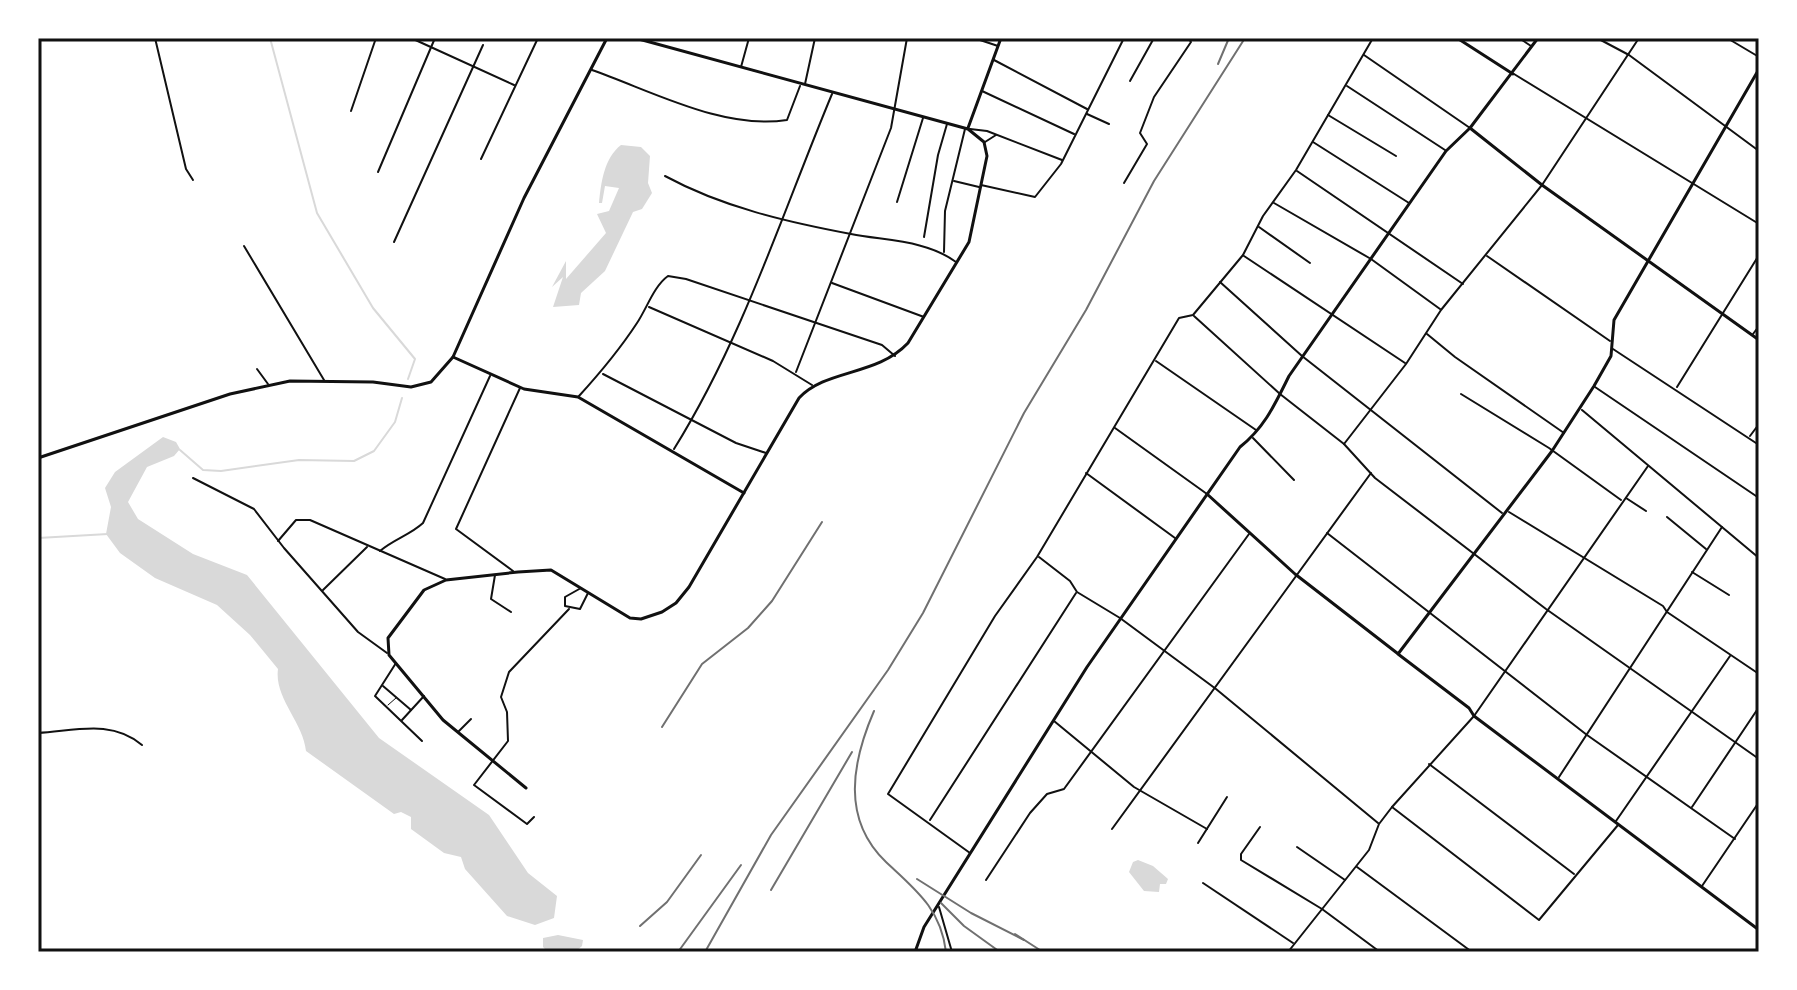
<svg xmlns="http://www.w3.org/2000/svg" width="1797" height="990" font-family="Roboto,sans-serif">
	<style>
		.water { fill: #d9d9d9 }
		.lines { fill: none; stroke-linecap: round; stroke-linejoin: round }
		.stream { stroke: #d9d9d9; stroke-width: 2 }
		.service { stroke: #111; stroke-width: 1 }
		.minor { stroke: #111; stroke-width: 2 }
		.tertiary { stroke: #111; stroke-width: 3 }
		.secondary { stroke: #111; stroke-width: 3 }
		.rail { stroke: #707070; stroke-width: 2 }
		.neatline { fill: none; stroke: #111; stroke-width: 3 }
	</style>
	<rect width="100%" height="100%" fill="#fff"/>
	<g class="water">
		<path d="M621,145L641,147L650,156L648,183L652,193L642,209L633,212L605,271L581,293L579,305L553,307L563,277L552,287L566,261V279L606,233L597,214L609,211L619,188L605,186L602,203H599C601,183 604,158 621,145Z"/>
		<path d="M163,437L176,442L180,449L174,456L147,467L128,502L138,519L193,554L247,575L379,738L489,815L528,873L557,896L554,918L535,925L507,916L465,869L461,857L444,853L411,829V817L401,812L394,814L306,751C303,722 274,698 278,669L250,635L217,605L155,578L120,553L106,534L111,507L105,488L115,472Z"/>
		<polygon points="1138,860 1153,866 1168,879 1166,884 1160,884 1159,892 1144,891 1129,872 1133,862"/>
		<polygon points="558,935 583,940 582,946 575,952 548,952 543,947 543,938"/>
	</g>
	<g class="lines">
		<g class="stream">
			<polyline points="270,38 317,213 373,308 415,359 408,379"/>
			<polyline points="180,450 203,470 221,471 299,460 354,461 374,451 395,422 402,398"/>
			<polyline points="38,538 108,534"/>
		</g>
		<polyline class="service" points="388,705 396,698"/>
		<g class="minor">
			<polyline points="155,38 186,169 193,180"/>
			<polyline points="411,38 514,85"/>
			<polyline points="974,38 998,46"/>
			<polyline points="1519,38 1531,46"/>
			<polyline points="1597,38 1629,55 1759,151"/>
			<polyline points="1727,38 1759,57"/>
			<polyline points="1364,55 1470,128"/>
			<polyline points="994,60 1087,109"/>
			<polyline points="741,67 749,38"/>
			<path d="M592,70C652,91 723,130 787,120L800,86"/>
			<polyline points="1514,74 1759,224"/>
			<polyline points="1130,81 1154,38"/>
			<polyline points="805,84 815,38"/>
			<polyline points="1347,86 1445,150"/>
			<polyline points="982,91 1074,134"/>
			<polyline points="351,111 376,38"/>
			<polyline points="1087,114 1109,124"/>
			<polyline points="1328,115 1396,156"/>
			<polyline points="970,129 987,131 1062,160"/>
			<polyline points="985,142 996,135"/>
			<polyline points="1313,142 1409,203"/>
			<polyline points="481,159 538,38"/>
			<polyline points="1297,171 1463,284"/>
			<polyline points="378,172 435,38"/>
			<path d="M665,176C722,207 787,222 851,234C887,241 926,240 956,262"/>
			<polyline points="954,181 979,187"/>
			<polyline points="1124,183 1147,144 1140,133 1154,97 1191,42 1188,38"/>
			<polyline points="981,185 1035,197 1061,164 1124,38"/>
			<polyline points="897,202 923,118"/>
			<polyline points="1274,203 1371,259 1440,309"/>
			<polyline points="1259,227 1310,263"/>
			<polyline points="924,237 938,155 947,124"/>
			<polyline points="394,242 483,45"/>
			<polyline points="244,246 324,380"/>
			<polyline points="944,252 945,211 965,129"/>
			<polyline points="1244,256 1405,363"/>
			<polyline points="1487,256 1610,341"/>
			<polyline points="1220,282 1302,356 1502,513"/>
			<polyline points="832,283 924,317"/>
			<polyline points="649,307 773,361 812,385"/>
			<polyline points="1194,316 1280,394 1344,444 1375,478 1546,609 1759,759"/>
			<polyline points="1427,334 1455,357 1564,433"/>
			<polyline points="1753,334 1759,326"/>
			<polyline points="1613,349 1759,445"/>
			<polyline points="1156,361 1256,430"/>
			<polyline points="257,369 268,384"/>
			<polyline points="796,372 891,128 907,38"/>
			<polyline points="603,374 736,443 766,453"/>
			<polyline points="1595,387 1759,498"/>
			<polyline points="1677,387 1759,255"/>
			<polyline points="1461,394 1549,448 1621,500"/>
			<path d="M579,396C600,373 620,349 637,323C647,308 654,286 668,276L686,279L882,345L895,356"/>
			<polyline points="1582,410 1759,558"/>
			<polyline points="1115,428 1207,494"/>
			<polyline points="1750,436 1759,424"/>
			<polyline points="1253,438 1294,480"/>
			<polyline points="1344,444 1406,364 1441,310 1542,185 1639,38"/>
			<path d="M674,449C743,338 782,214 832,94"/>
			<polyline points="1086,473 1175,538"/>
			<polyline points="193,478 254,509 284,548 358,632 387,653"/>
			<polyline points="1626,498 1646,511"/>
			<polyline points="1509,512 1663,606 1667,612 1759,674"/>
			<polyline points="1667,517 1706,549"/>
			<polyline points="1327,533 1587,735 1735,839"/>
			<polyline points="278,541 296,520 310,520 445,579"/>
			<path d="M380,551C394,539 410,535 423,523L490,376"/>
			<polyline points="1039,557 1070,581 1077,592 1120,618 1216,689 1378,823"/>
			<polyline points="513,571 456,529 520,388"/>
			<polyline points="1692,572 1729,595"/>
			<polyline points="495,575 491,599 511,612"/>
			<polyline points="581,588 565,597 565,606 580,609 588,593"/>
			<polyline points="323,590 367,547"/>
			<polyline points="396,663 375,696 422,741"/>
			<polyline points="383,686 411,710"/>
			<polyline points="402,720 424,696"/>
			<polyline points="1054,721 1134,787 1207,829"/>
			<polyline points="458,732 471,719"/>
			<path d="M38,733C75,731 111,719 142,745"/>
			<polyline points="1429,764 1574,874"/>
			<polyline points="1559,777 1722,527"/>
			<polyline points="1392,807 1539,920 1618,825"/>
			<polyline points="1692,807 1759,707"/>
			<polyline points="534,817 527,824 474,785 508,741 507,712 501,697 509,672 569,609"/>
			<polyline points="930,820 1076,593"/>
			<polyline points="1616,821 1730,656"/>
			<polyline points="1260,827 1241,854 1241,860 1322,909 1380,952"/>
			<polyline points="1112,829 1371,473"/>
			<polyline points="1198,843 1227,797"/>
			<polyline points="1297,847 1345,880"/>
			<polyline points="970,853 888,794 995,616 1037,557 1179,318 1193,315 1243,255 1263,216 1296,170 1373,38"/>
			<polyline points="1357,867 1472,952"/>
			<polyline points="986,880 1030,813 1047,794 1064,789 1249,534"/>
			<polyline points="1203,883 1293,943"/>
			<polyline points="1702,886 1759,802"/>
			<polyline points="939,907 952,952"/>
			<polyline points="1288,952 1369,850 1379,824 1392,807 1474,716 1648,466"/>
		</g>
		<g class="tertiary">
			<polyline points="1457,38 1513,74"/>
			<polyline points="968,128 1001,38"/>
			<polyline points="453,357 524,389 578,397 744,493"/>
			<polyline points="1207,494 1295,574 1397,653"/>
			<path d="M526,788L443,720L389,655L388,638L424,590L446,580L518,572L551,570L630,618L641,619L662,612L676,603L689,587L799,398C826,369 877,376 908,343L969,242L987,156L984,142L968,129L635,38"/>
			<path d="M915,952L924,927L1087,667L1240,447C1265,427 1275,404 1289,376L1446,151L1470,128"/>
		</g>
		<g class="secondary">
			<polyline points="1538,38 1470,128 1542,185 1759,340"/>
			<polyline points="1759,69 1614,320 1611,356 1594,386 1552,451 1398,654 1469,708 1474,716 1759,930"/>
			<polyline points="38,458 230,394 290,381 373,382 411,387 431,382 453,357 524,198 607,38"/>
		</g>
		<g class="rail">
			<polyline points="1218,64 1229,38"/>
			<path d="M874,711C852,762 841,819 886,862C916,890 941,909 946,952"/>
			<polyline points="662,727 702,664 748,628 772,601 822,522"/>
			<polyline points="917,879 971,913 1024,940"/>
			<polyline points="771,890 852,752"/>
			<polyline points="941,903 964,926 1000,952"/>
			<polyline points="640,926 667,902 701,855"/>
			<polyline points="1015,934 1043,952"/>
			<polyline points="678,952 741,865"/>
			<polyline points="705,952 771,835 888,670 923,613 1024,413 1086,310 1154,181 1245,38"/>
		</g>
	</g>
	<rect width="1797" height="990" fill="none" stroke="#ffffff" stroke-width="80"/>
	<rect x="40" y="40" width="1717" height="910" class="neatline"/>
</svg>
